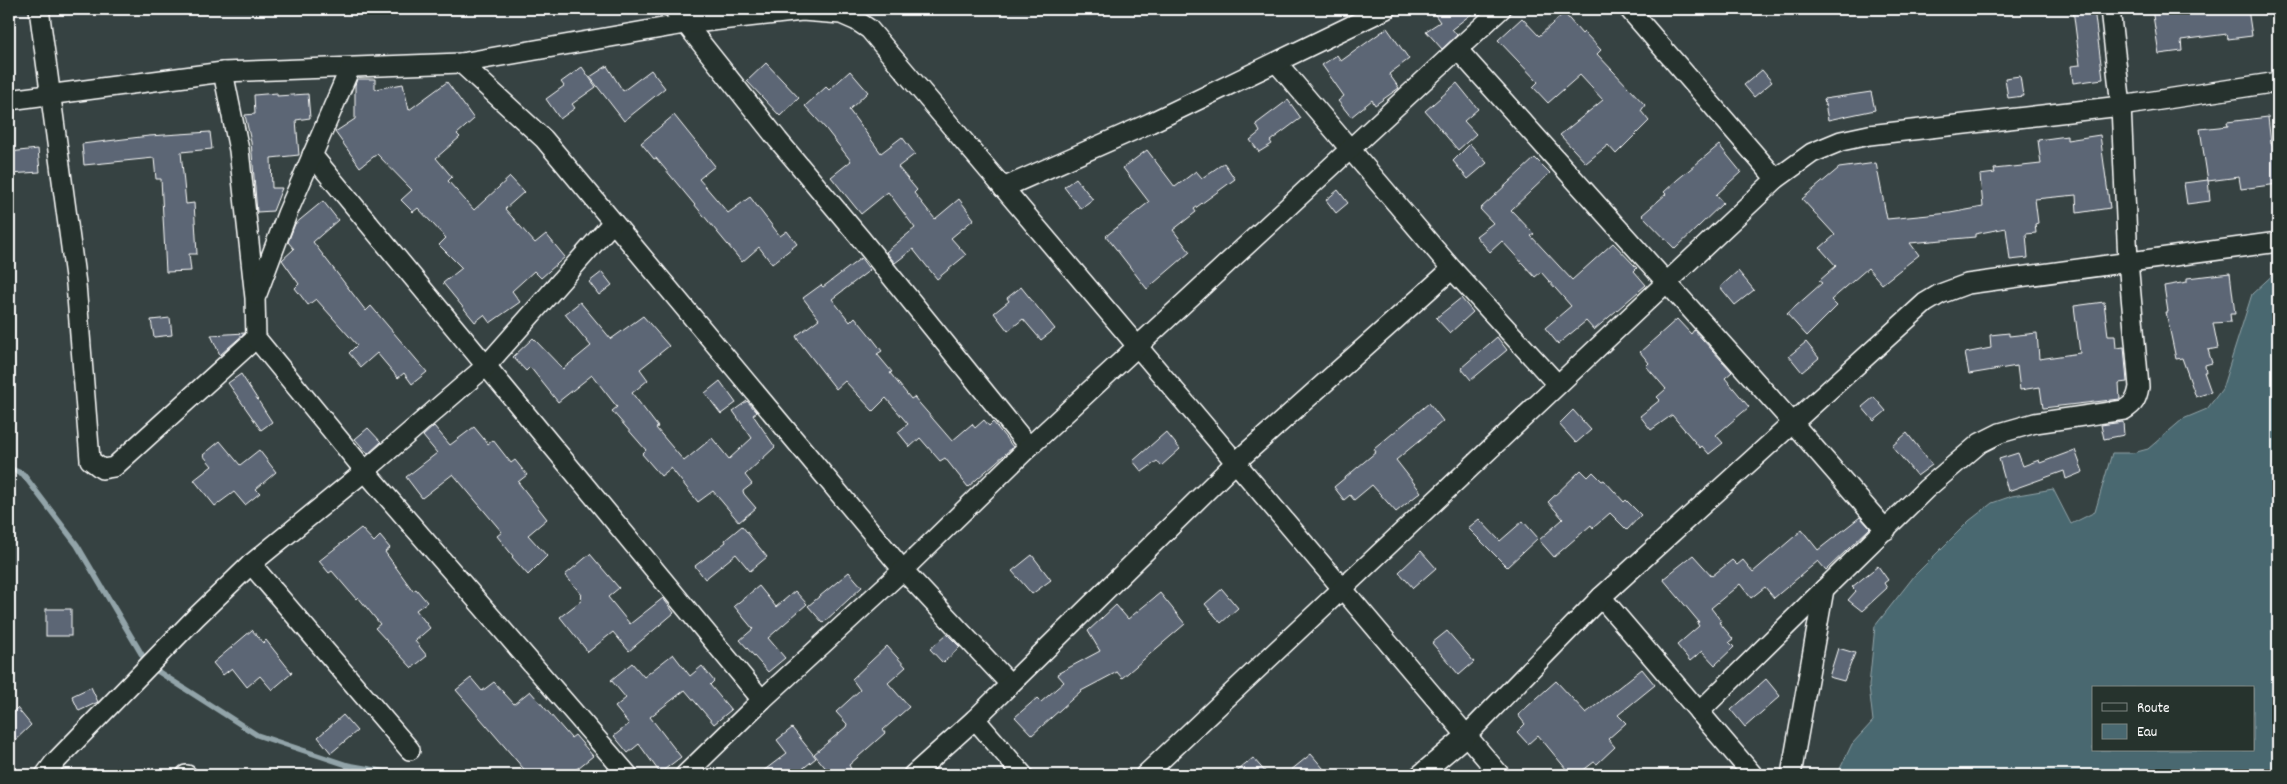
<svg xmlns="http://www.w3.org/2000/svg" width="2287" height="784" font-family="Dekko,sans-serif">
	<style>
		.water { fill: #496870; stroke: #92a4a9; fill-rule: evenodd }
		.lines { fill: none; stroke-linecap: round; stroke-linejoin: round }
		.stream { stroke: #92a4a9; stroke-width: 5.5 }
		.building { fill: #5b6674; stroke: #fff }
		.minor-casing { stroke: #fff; stroke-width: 22 }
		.minor { stroke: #26332d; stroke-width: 19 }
	</style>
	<rect width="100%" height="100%" fill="#364242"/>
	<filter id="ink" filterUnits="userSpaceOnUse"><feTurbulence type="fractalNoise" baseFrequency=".02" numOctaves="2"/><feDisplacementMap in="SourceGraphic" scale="10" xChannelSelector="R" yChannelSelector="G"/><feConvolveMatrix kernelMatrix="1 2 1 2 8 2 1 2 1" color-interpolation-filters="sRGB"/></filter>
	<g filter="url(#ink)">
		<path class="water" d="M2278,270V775H1837L1852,744L1873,721L1869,686L1875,626L1915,575L1969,521L1992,503L2012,496L2053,489L2071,524L2095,512L2112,453H2133L2148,449L2183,419L2207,409L2222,389L2252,294ZM2093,688H2253V750H2093Z"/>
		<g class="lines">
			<g class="stream">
				<polyline points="9,468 23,474 77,545 148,665 257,735 347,765 349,775"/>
				<polyline points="347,765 403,775"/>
			</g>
		</g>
		<g class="building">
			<polygon points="1431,9 1478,9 1452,29 1457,35 1442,49 1426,31 1440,22"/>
			<polygon points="2073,9 2094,9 2103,79 2073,83 2071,66 2080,65"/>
			<polygon points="2152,9 2248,9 2252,36 2228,39 2227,34 2181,40 2182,51 2159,54"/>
			<polygon points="1564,13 1582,34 1584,32 1601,50 1597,54 1645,105 1641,111 1649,121 1616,154 1608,145 1586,163 1560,135 1603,100 1580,75 1548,103 1533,87 1538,82 1498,40 1522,18 1539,36"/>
			<polygon points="1387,28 1409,59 1389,74 1399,88 1375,105 1372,100 1351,117 1338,101 1344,96 1322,65 1337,55 1341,61"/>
			<polygon points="766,63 799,98 780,116 747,81"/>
			<polygon points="607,66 623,91 651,70 665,88 624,121 590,77"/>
			<polygon points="582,67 596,87 572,104 575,108 560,119 546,99 564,86 561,82"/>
			<polygon points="1762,70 1772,82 1754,97 1744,85"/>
			<polygon points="850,71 868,92 849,110 881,153 902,137 915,154 898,167 917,190 914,193 935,219 959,199 974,219 951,238 966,255 937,279 913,249 895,263 886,252 915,228 888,192 861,214 831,177 851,161 826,129 805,106 826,87 829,90"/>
			<polygon points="2020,76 2023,96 2008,98 2005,78"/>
			<polygon points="357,79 375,79 375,89 403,84 409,110 447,82 474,119 457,134 460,137 436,158 452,177 448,181 474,210 510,177 524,192 505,209 535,243 546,234 565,257 541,278 534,271 512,291 520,302 490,323 484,315 475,322 443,283 462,268 439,245 446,238 418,208 413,212 401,200 412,190 377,154 360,167 335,132 355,119 355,85"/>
			<polygon points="1457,83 1478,109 1464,121 1476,134 1458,150 1425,111"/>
			<polygon points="1871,92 1875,110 1828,120 1824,99"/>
			<polygon points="277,93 277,96 308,94 310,118 296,120 299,155 271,158 272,188 282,188 273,211 257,212 251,142 245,115 255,114 254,95"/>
			<polygon points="1288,100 1301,118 1270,141 1272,144 1259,152 1250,140 1260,132 1256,124"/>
			<polygon points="674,115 715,166 699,179 728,213 750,197 780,236 787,231 797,244 772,264 759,247 742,262 656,158 654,159 641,143"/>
			<polygon points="2268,117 2271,144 2278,143 2278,184 2241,189 2239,177 2208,181 2200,129 2228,126 2227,122"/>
			<polygon points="210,132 212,149 181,152 186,204 194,203 197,254 189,254 191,271 166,272 161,179 156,179 154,158 84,165 82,144 149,136"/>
			<polygon points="2100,135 2110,208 2077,213 2076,195 2035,199 2038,223 2035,224 2036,233 2026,234 2028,258 2010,260 2006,228 1975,234 1975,237 1910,243 1919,255 1882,284 1868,268 1831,300 1837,306 1807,336 1787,314 1822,283 1819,281 1836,266 1820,248 1835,235 1802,199 1839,168 1876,163 1887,219 1950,213 1983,207 1980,175 1995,173 1994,169 2041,164 2038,140 2067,136 2067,140"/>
			<polygon points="1470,144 1487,163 1468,179 1453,161"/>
			<polygon points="1719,145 1741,172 1716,195 1723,203 1675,249 1642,215 1666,194 1664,192 1677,180"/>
			<polygon points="38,149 40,172 9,174 9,152"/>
			<polygon points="1147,150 1175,187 1196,171 1202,178 1224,163 1235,179 1194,209 1196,212 1173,230 1190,252 1147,289 1106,236 1149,202 1123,168"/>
			<polygon points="1535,158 1550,173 1511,210 1534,234 1531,236 1572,280 1613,243 1637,268 1634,271 1646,285 1594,330 1586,321 1558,344 1545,328 1571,306 1541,272 1535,277 1502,241 1490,252 1476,236 1493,223 1480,209"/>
			<polygon points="1076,178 1093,200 1081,209 1064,187"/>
			<polygon points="2208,180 2210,201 2187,204 2184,183"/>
			<polygon points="1338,190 1348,203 1336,213 1326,200"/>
			<polygon points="323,201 338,220 313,242 366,311 371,306 427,372 412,384 404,373 398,378 377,353 361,367 349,353 357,345 316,299 308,305 295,288 299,284 282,260 294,249 288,242 295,224"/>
			<polygon points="861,258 870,270 832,299 850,322 855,317 872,338 882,351 877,354 892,372 890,373 911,399 914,397 952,441 972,424 975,428 984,420 989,426 993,422 1013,447 968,487 945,458 940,461 920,438 910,447 898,432 908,424 886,398 873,411 845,381 836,389 798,340 796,336 819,319 803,298 821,285 823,287"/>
			<polygon points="1738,271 1754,290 1735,305 1720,287"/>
			<polygon points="602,272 612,285 599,295 589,282"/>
			<polygon points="2230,273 2235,314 2230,314 2231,322 2213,323 2218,348 2208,350 2212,363 2205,365 2206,372 2204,372 2211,392 2196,397 2182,358 2176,359 2166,312 2168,312 2164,286 2187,282 2187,278"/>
			<polygon points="1021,287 1055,329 1041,340 1023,319 1008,331 994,313 1009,301 1007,298"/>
			<polygon points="1461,298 1473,312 1450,333 1436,318"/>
			<polygon points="580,302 611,339 643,316 669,346 640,369 648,380 632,393 658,427 656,428 684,461 712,438 729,459 752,438 733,411 747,401 757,412 753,415 775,447 745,475 752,484 743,491 744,494 756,508 739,522 713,491 698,502 671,468 661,476 642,454 646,450 612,411 617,407 592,375 558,402 530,367 526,371 513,357 533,338 563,369 591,346 565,314"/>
			<polygon points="2104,302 2108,336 2115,336 2116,348 2124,347 2127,382 2119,383 2120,399 2043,408 2040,387 2020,390 2017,366 1969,374 1965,353 1991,348 1990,335 2009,333 2009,336 2037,333 2039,359 2080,353 2074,306"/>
			<polygon points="170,318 172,335 154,337 151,320"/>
			<polygon points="1677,319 1691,334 1694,330 1732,372 1725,378 1749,407 1716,435 1723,443 1709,454 1702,446 1700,448 1672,415 1651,430 1640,416 1660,400 1657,397 1666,389 1646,366 1649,363 1640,352"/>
			<polygon points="245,333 220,355 211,335"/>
			<polygon points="1497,337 1507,350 1471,380 1461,368"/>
			<polygon points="1806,342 1819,358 1802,372 1789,356"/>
			<polygon points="241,374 272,422 261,430 228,383"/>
			<polygon points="720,381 736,403 721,414 705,393"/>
			<polygon points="1874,397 1886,411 1874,421 1862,407"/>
			<polygon points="1429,403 1443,421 1396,460 1421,492 1396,512 1372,485 1354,500 1350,495 1344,500 1334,487 1376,452 1374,449"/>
			<polygon points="1573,410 1591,430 1576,443 1559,424"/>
			<polygon points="2123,422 2124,435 2104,439 2101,425"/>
			<polygon points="434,426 450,445 474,427 488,444 493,440 511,463 515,460 527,475 518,482 547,519 528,535 547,556 528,575 512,557 513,556 497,536 502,532 453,474 422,498 406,477 437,453 423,436"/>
			<polygon points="368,428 381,442 368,454 355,439"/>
			<polygon points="1166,432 1180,449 1161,466 1157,461 1142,472 1133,461"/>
			<polygon points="1907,433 1932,465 1917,476 1892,446"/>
			<polygon points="220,441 240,465 259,450 276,472 256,489 260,493 245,505 234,492 215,506 194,480 212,466 203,455"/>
			<polygon points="2075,450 2083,472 2066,479 2064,471 2008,491 1999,459 2018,453 2023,466 2039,460 2040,463"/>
			<polygon points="1581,470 1588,477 1593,472 1602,481 1604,480 1624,502 1626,500 1641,515 1627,530 1610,513 1593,528 1591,525 1554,557 1539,540 1563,519 1548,502"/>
			<polygon points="1860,517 1870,528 1826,570 1818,561 1774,598 1765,587 1751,598 1740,584 1711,608 1721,621 1719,622 1733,639 1729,642 1734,647 1715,665 1702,651 1690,661 1677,645 1699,626 1697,623 1699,622 1663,579 1693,555 1712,576 1732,560 1737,565 1743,560 1753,572 1802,530 1818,550"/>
			<polygon points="1479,519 1500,541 1523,521 1538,538 1507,567 1468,528"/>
			<polygon points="742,526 767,557 750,571 736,554 705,579 695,566 726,542 725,540"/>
			<polygon points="361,528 374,542 380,536 390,548 385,552 413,591 416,589 427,602 416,610 430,628 415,641 427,656 412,668 375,628 380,624 358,597 356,599 332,571 329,573 319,561"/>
			<polygon points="1421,551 1436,568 1413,588 1399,572"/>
			<polygon points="590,554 619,588 608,597 630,624 663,598 674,613 629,651 613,632 588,652 560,617 582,600 580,597 582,595 565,575"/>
			<polygon points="1032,555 1051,580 1032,594 1012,571"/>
			<polygon points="1878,566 1888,580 1884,583 1887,588 1862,611 1848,600 1856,591 1852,587"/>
			<polygon points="849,572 862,587 823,623 808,606"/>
			<polygon points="759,586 776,607 795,591 807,604 768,638 785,658 768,672 740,640 753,629 734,606"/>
			<polygon points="1222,589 1238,608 1221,623 1205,604"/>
			<polygon points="1160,593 1185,624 1122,678 1117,672 1081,691 1032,735 1015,717 1037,698 1041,702 1064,682 1057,674 1100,651 1088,631 1116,605 1128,619"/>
			<rect x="46" y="609" width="25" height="27"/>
			<polygon points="252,630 263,643 266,640 292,673 272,690 260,676 247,687 232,668 223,675 213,663"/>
			<polygon points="1447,631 1474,662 1459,675 1432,643"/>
			<polygon points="947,634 960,647 943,663 930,649"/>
			<polygon points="887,646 906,667 888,683 909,707 883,730 885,733 849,765 851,769 844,775 837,775 832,769 829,772 814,754 846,727 847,724 836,712 860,690 852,679"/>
			<polygon points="1838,648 1855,653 1844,681 1829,677"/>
			<polygon points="673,654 690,676 702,666 714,681 710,685 731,710 714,724 685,690 650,717 681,757 660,773 639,744 628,753 614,736 629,724 615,707 626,698 611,680 632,663 644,677"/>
			<polygon points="1642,669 1655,685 1618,715 1626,723 1608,739 1615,747 1597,764 1594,762 1577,775 1571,775 1538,735 1528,744 1517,732 1525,724 1518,715 1556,681 1586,713"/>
			<polygon points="471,678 482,691 494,682 514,704 530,691 571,738 575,735 593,756 569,775 529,775 456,690"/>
			<polygon points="1766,679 1780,696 1745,727 1731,710"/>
			<polygon points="91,687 98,702 79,711 72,696"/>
			<polygon points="17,708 31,725 9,746 9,716"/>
			<polygon points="343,715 357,731 331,753 318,737"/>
			<polygon points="792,728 816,758 795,775 758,775 787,753 777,740"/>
			<polygon points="1311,754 1329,775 1285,775"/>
			<polygon points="1253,758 1268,775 1233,775"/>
		</g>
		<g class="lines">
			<defs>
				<g id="minor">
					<polyline points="39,9 76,284 90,460 102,469 114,467 256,338"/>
					<polyline points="674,9 778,140 861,239 1029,447"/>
					<polyline points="1629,9 1776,179"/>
					<polyline points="1458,50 1792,422 1886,530"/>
					<polyline points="461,63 544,139 903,570 1010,684"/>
					<polyline points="1277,63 1452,269 1557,384"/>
					<polyline points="223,72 239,150 255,298 256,338 365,471 628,775"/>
					<polyline points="9,100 223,72 461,63 685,24 802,11 841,14 857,21 869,29 1500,775"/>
					<polyline points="312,155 762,700"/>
					<polyline points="1003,188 1150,123 1386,9"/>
					<polyline points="257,294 287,214 350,68"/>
					<polyline points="251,564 410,750"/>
					<polyline points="1601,597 1753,775"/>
					<path d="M1699,712L1926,489L1980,443L2000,433L2035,423L2124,410C2134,404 2137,399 2139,387L2128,261L2121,106L2110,9"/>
					<polyline points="975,719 1023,775"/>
					<polyline points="45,775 54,763 196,617 251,564 365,471 486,366 613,222"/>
					<polyline points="186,775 187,775"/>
					<polyline points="685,775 762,700 903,570 1029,447 1501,9"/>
					<polyline points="913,775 975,719 1236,462 1452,269"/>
					<polyline points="1145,775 1776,179 1812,153 1841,141 1869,135 2121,106 2278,82"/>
					<polyline points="1420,775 1467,735 1601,597 1925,303 1940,294 1967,284 2278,242"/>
					<polyline points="1791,775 1824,589"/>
				</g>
			</defs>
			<use href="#minor" class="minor-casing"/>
			<use href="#minor" class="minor"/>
		</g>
	</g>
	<rect width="2287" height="784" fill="none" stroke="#26332d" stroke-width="30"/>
	<rect x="15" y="15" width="2257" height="754" fill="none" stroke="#fff" stroke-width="2" filter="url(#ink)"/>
	<rect x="2092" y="686" width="162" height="65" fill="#26332d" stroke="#7d8581"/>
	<rect x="2102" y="703" width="25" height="8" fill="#26332d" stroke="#7d8581"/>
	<text x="2137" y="712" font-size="15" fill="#ffffff">Route</text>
	<rect x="2102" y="724" width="25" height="15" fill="#496870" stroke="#7d8581"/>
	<text x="2137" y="736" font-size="15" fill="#ffffff">Eau</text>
</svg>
